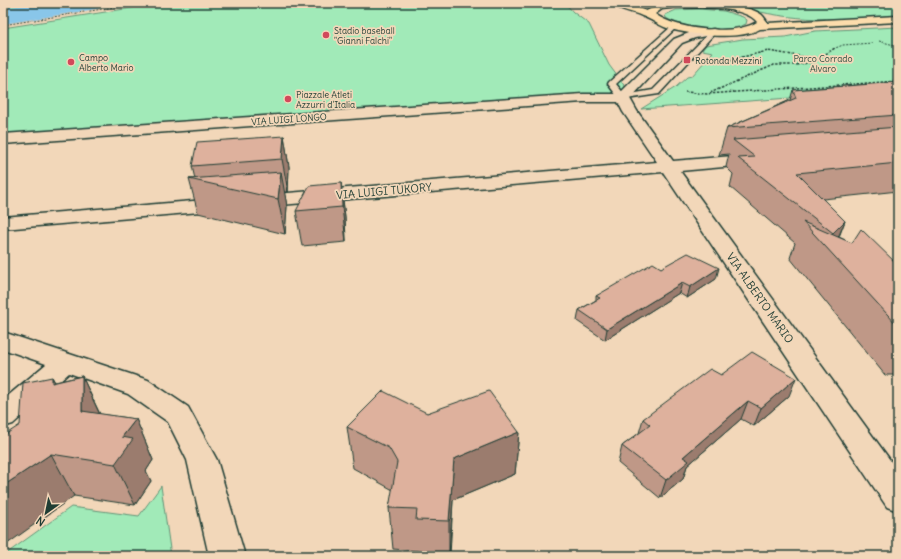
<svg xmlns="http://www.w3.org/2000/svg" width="901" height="559" font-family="Delius,sans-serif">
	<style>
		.green { fill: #a1eab8; stroke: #609476 }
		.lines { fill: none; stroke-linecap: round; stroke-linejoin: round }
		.river { fill: #89c6e9; fill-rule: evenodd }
		.lane-casing { stroke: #1f3d34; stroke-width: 3 }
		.street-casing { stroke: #1f3d34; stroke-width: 3 }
		.secondary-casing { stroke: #1f3d34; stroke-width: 3 }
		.primary-casing { stroke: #1f3d34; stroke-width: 3 }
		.path-far1 { stroke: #1f3d34; stroke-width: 1; stroke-dasharray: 2 1.5; stroke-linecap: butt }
		.path { stroke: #1f3d34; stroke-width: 1.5; stroke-dasharray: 2.5 1.5; stroke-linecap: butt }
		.lane { fill: #f2d7b9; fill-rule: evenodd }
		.street { fill: #f2d7b9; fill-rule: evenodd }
		.secondary { fill: #f2d7b9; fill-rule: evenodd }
		.primary { fill: #fcdcac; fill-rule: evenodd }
		.wall { fill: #bf9887; stroke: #1f3d34 }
		.shaded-wall { fill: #9b7c6e; stroke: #1f3d34 }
		.building { fill: #deb19d; stroke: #1f3d34 }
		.poi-dot { fill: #d1495b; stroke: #f2d7b9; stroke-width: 1.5 }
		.labels { text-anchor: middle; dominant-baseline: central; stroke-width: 3.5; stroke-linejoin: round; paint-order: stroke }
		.far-poi-label { font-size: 9px; fill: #1f3d34; stroke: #f2d7b9; text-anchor: start }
		.far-park-label { font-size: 9px; fill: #2c4e41; stroke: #f2d7b9 }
		.far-street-label { font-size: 9px; fill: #1f3d34; stroke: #f2d7b9 }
		.street-label { font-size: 11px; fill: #1f3d34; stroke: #f2d7b9 }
	</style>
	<rect width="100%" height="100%" fill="#f2d7b9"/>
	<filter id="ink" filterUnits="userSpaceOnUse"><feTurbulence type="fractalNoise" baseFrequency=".025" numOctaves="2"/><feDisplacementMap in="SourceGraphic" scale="8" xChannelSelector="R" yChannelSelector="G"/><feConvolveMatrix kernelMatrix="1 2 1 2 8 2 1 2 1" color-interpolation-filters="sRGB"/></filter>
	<g filter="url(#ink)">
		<g class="green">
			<polygon points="3,3 90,3 3,16"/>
			<polygon points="163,3 565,3 573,12 589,24 609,65 632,96 3,141 3,28"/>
			<path d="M733,3H898V15C839,20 795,23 737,6Z"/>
			<path d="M699,9L724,11L743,17L747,20L746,24C727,34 684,29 666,18L665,15L676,10Z"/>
			<polygon points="898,27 898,90 641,109 676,87 687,77 692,76 713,52 702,50 706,45 743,39 785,37 815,31"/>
			<polygon points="161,486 171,556 3,556 71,507 139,516"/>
		</g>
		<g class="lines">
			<polygon class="river" points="40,3 102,3 99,8 90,10 3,24 3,8"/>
			<defs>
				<polygon id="lane" points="672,26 677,27 616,84 625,95 653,90 711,31 716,32 659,94 620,100 608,84 609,82"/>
				<g id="street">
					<polygon points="623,94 628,95 637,111 673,161 757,154 763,156 765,159 763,162 757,164 680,171 898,471 898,511 887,507 663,172 3,229 3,217 657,162 623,112 616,98 618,95"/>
					<polygon points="3,332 148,380 188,407 217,460 245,556 209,556 187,460 168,422 128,394 69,373 13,424 3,427 3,400 46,364 3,349"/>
				</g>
				<g id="secondary">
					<polygon points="720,3 731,3 741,9 736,12"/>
					<polygon points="713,29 717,30 718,32 717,34 695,38 682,43 628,101 623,102 583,102 3,144 3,134 583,94 619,94 674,39 689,33"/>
				</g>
				<path id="primary" d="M612,3H625L646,11C666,0 744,0 762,15C764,17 766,20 768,23L898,16V22L760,29C739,41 690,35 667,28C658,25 651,19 642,16C634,12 618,10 612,3ZM678,7C697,7 745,6 757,22C734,36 676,30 655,14L662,9Z"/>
			</defs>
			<use href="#lane" class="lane-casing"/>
			<use href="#street" class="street-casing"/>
			<use href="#secondary" class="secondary-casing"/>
			<use href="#primary" class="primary-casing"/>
			<g class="path-far1">
				<polyline points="3,4 10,3"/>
				<polyline points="3,25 140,3"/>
				<polyline points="879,41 898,46"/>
				<polyline points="833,49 843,45 873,43"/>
			</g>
			<g class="path">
				<polyline points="714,61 725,61 768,51 817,59"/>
				<polyline points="685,92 707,94 898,81"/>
				<polyline points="710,93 774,65 796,65 813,62 835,48"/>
			</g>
			<use href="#lane" class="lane"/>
			<use href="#street" class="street"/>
			<use href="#secondary" class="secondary"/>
			<use href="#primary" class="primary"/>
		</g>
		<g class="wall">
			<polygon points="898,82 898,191 823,199 845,221 839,237 898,265 898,375 885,375 790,258 795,243 730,187 733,174 726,167 729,154 719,155 727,128 790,100 793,90"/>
			<polygon points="284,136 289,167 288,192 284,192 287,206 285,234 198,213 189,179 195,179 192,166"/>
			<polygon points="341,183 345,217 346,242 302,246 296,211"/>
			<polygon points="661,268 716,279 687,298 679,293 605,340 577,321 579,310 596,300 596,296"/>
			<polygon points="721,375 789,396 754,426 741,419 687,466 683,479 660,498 618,463 622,446 639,433 643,419"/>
			<polygon points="82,376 100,414 136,419 153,460 146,471 151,481 135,505 74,496 20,425 52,377 55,382"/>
			<polygon points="427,413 519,432 515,474 453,500 450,556 418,556 418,551 393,549 389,508 393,490 353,468 347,427"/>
		</g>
		<g class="shaded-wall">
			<polygon points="284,136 289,167 288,192 282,159"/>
			<polygon points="281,172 287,206 285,234 278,199"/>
			<polygon points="341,183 345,217 346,242 342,207"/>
			<polygon points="845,221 832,252 827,248 833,233"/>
			<polygon points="719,268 716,279 687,298 690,287"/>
			<polygon points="682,283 679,293 605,340 607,329"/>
			<polygon points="82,376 101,417 82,411"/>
			<polygon points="52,377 73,418 52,383"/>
			<polygon points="796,378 789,396 754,426 761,408"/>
			<polygon points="748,401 741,419 687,466 683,479 660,498 666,480 683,457"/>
			<polygon points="136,419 153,460 146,471 151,481 135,505 115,464 122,437"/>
			<polygon points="519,432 515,474 453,500 449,556 449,521 454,459"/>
			<polygon points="51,454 74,496 3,547 3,486"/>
		</g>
		<g class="building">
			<polygon points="898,82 898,115 727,128 796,98 793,90"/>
			<polygon points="898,127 898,163 797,173 845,221 833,233 738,158 755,157 733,140"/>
			<polygon points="284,136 282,159 192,166 197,142"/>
			<polygon points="281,172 278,199 189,179"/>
			<polygon points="341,183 342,207 296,211 309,186"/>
			<polygon points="803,222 852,243 861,229 898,265 898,326"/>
			<polygon points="688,253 719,268 690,287 682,283 607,329 579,310 600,298 596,296 653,263 661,268"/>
			<polygon points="752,352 796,378 761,408 748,401 683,457 689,461 666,480 622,446 650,425 643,419 710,369 721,375"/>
			<polygon points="82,376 82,411 136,419 122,437 133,439 115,464 51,454 3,486 3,436 20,425 23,383 52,377 52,383"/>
			<polygon points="383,391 427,413 489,391 519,432 454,459 449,521 416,520 417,509 389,508 397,462 389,448 347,427"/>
		</g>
	</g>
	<g class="poi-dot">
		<circle cx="326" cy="35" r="4"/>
		<rect x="683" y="56" width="8" height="8" rx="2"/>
		<circle cx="71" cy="62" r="4"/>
		<circle cx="288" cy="99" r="4"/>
	</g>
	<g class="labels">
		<g class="far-poi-label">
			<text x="334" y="30">Stadio baseball<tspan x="334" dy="10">"Gianni Falchi"</tspan></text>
			<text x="79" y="57">Campo<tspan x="79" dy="10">Alberto Mario</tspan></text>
			<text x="695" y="60">Rotonda Mezzini</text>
			<text x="296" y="94">Piazzale Atleti<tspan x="296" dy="10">Azzurri d'Italia</tspan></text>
		</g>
		<g class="far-park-label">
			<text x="823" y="58">Parco Corrado<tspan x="823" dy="10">Alvaro</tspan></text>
		</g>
		<g class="far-street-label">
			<text transform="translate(289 119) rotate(-4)">VIA LUIGI LONGO</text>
		</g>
		<g class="street-label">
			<text transform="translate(384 191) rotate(-5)">VIA LUIGI TUKORY</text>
			<text transform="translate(760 298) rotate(55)">VIA ALBERTO MARIO</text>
		</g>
	</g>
	<rect width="901" height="559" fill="none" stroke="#f2d7b9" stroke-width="16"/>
	<rect x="8" y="8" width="885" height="543" fill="none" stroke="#1f3d34" stroke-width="1.5" filter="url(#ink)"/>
	<g transform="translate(46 513) rotate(213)" stroke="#f2d7b9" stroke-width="3" paint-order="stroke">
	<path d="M0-3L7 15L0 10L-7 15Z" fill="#1f3d34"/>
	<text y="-6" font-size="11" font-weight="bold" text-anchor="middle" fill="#1f3d34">N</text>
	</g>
</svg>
